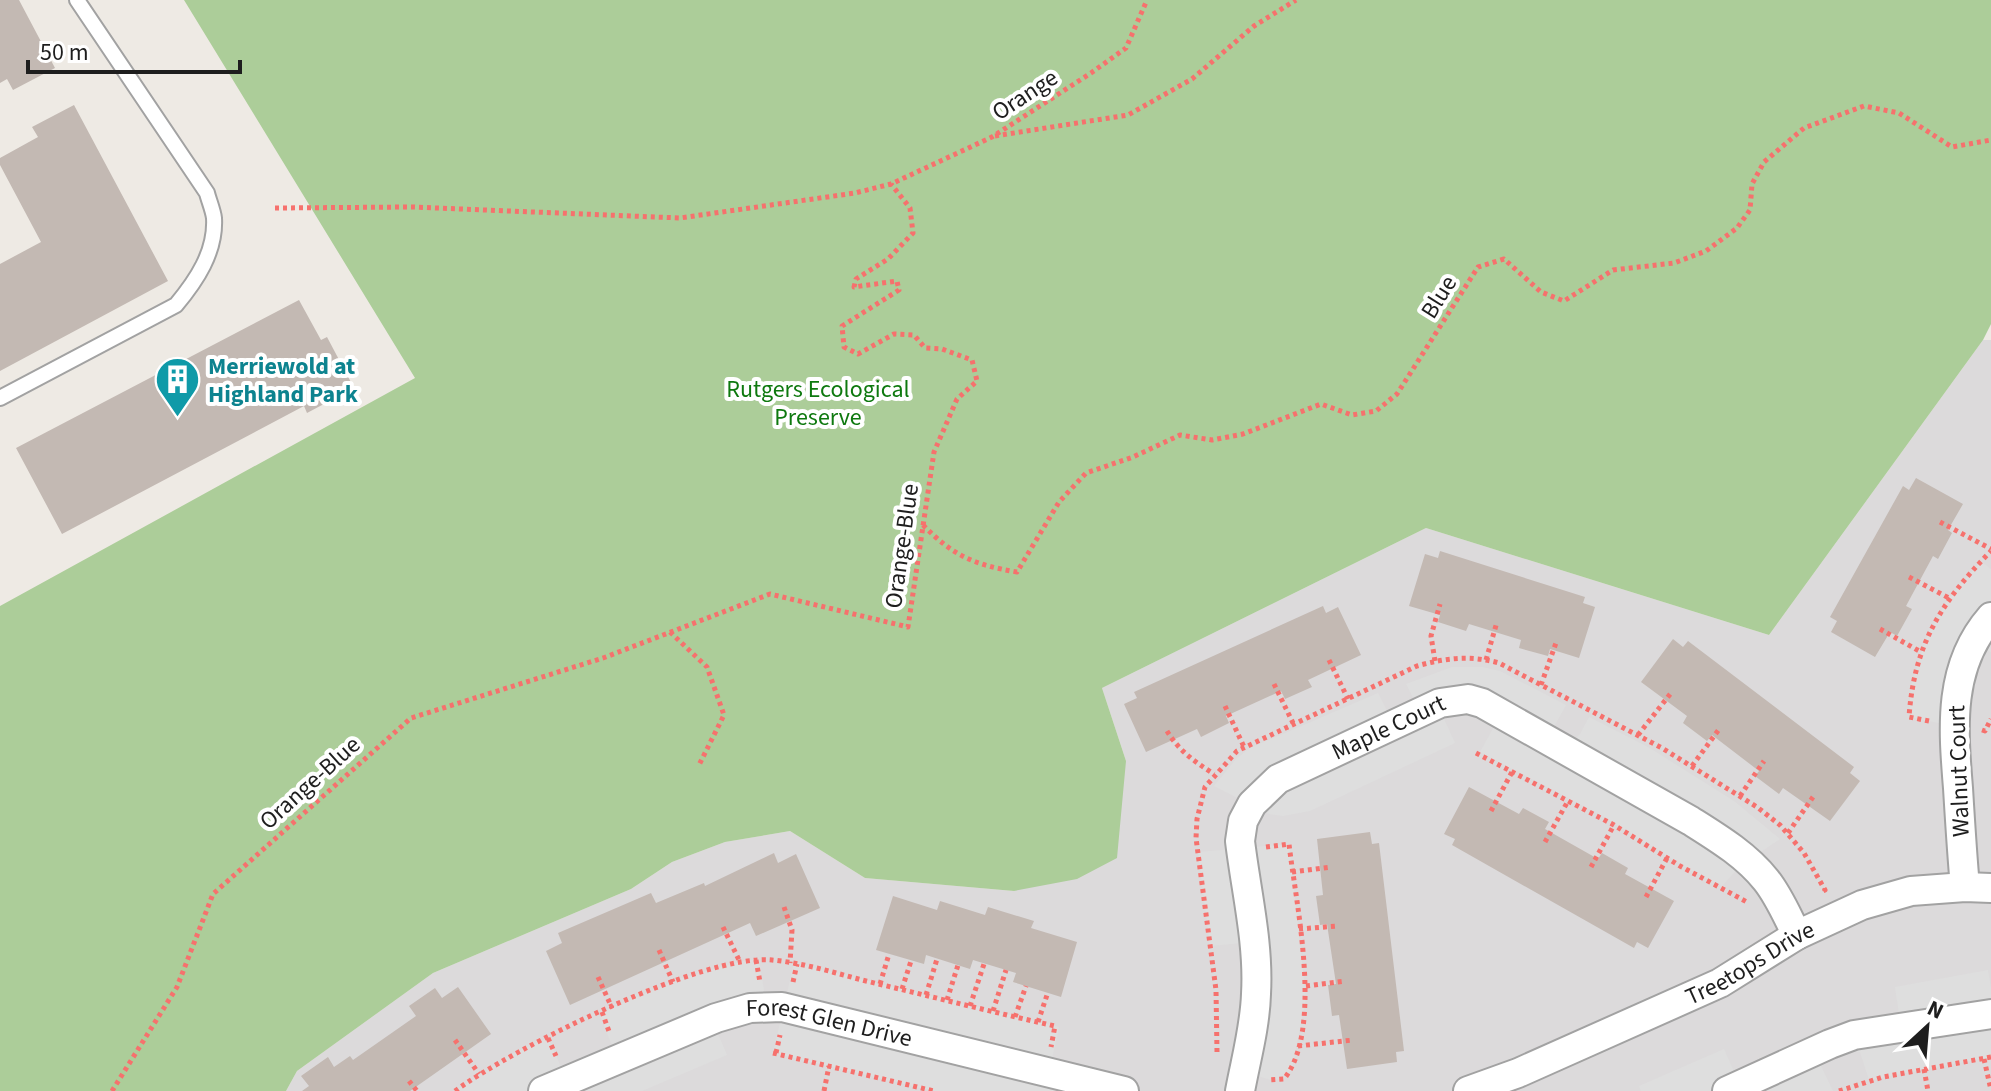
<svg xmlns="http://www.w3.org/2000/svg" width="1991" height="1091" font-family="'Source Sans 3',sans-serif">
	<style>
		.residential { fill: #dcdadb }
		.forest { fill: #accd99 }
		.parking { fill: #dedede }
		.building { fill: #c3b9b3 }
		.lines { fill: none; stroke-linecap: round; stroke-linejoin: round }
		.lane-casing { stroke: #a2a2a2; stroke-width: 18 }
		.street-casing { stroke: #a2a2a2; stroke-width: 32 }
		.path { stroke: #f6716d; stroke-width: 5; stroke-dasharray: 4 4; stroke-linecap: butt }
		.lane { stroke: #fff; stroke-width: 14 }
		.street { stroke: #fff; stroke-width: 28 }
		.labels { text-anchor: middle; dominant-baseline: central; stroke-width: 8; stroke-linejoin: round; paint-order: stroke }
		.street-label { font-size: 24px; fill: #1e1e1e; stroke: #fff }
		.culture-label { font-size: 24px; font-weight: bold; fill: #0d838f; stroke: #fff; text-anchor: start }
		.park-label { font-size: 24px; fill: #0e790f; stroke: #fff }
	</style>
	<rect width="100%" height="100%" fill="#eeeae4"/>
	<polygon class="residential" points="1983,340 1991,340 1991,1091 286,1091 297,1071 433,973 631,889 672,862 725,842 790,831 865,878 1014,891 1126,761 1102,688 1426,528 1769,635"/>
	<polygon class="forest" points="184,0 1991,0 1991,324 1983,340 1769,635 1426,528 1102,688 1126,761 1117,858 1077,879 1014,891 865,878 790,831 725,842 672,862 631,889 433,973 297,1071 286,1091 0,1091 0,606 415,378"/>
	<g class="parking">
		<polygon points="1981,561 1991,569 1991,652 1973,643 1953,726 1909,717 1911,685 1928,633 1949,598"/>
		<polygon points="1452,667 1483,667 1500,671 1566,705 1555,725 1556,730 1570,738 1576,738 1580,734 1589,717 1648,747 1734,801 1780,839 1740,866 1722,886 1692,871 1604,817 1480,752 1500,716 1440,710 1455,743 1310,811 1283,816 1269,814 1214,786 1236,759 1250,748 1378,693 1392,721 1420,711 1406,684"/>
		<polygon points="1289,844 1306,998 1292,1069 1284,1079 1271,1080 1244,1072 1253,942 1210,946 1198,852"/>
		<polygon points="747,960 759,960 767,1008 712,1020 727,1055 642,1091 455,1091 516,1052 548,1038 567,1080 617,1058 599,1013 682,978"/>
		<polygon points="794,963 1059,1027 1049,1072 1124,1091 934,1091 773,1053"/>
		<polygon points="1988,970 1991,987 1991,1057 1869,1080 1860,1052 1853,1051 1824,1061 1821,1066 1833,1091 1641,1091 1639,1086 1724,1049 1740,1085 1901,1028 1895,987"/>
	</g>
	<g class="building">
		<polygon points="0,0 19,0 55,68 13,90 7,79 0,83"/>
		<polygon points="74,105 168,281 0,371 0,264 41,242 0,165 0,158 38,137 32,127"/>
		<polygon points="299,300 321,340 327,337 354,388 307,413 304,406 62,534 16,448"/>
		<polygon points="1916,478 1963,504 1948,530 1952,533 1938,559 1933,556 1906,606 1912,609 1897,636 1890,632 1875,657 1831,632 1837,621 1830,617 1903,486 1909,490"/>
		<polygon points="1440,551 1585,597 1583,603 1595,607 1579,658 1550,649 1548,656 1519,648 1521,640 1469,624 1466,631 1438,622 1440,615 1409,606 1425,554 1438,558"/>
		<polygon points="1323,606 1326,613 1338,607 1361,655 1308,680 1312,687 1285,699 1281,691 1226,716 1229,723 1201,737 1197,729 1146,752 1124,704 1137,698 1134,692"/>
		<polygon points="1673,639 1683,647 1688,641 1854,767 1850,773 1860,781 1830,821 1783,788 1779,794 1755,776 1759,771 1712,735 1707,741 1683,723 1687,716 1641,682"/>
		<polygon points="1469,787 1519,814 1523,808 1549,822 1545,829 1598,859 1602,853 1628,868 1625,874 1674,901 1648,948 1637,942 1634,948 1452,845 1455,839 1444,834"/>
		<polygon points="1370,832 1372,844 1379,843 1404,1051 1396,1052 1397,1062 1347,1069 1339,1015 1332,1016 1328,985 1336,984 1327,924 1320,925 1316,896 1323,895 1317,839"/>
		<polygon points="774,853 778,863 796,854 820,908 756,936 750,923 570,1005 546,951 562,943 558,933 651,893 656,903 704,883 705,886"/>
		<polygon points="893,896 937,910 940,901 985,915 988,907 1034,921 1031,928 1077,942 1061,997 1013,982 1016,973 973,960 970,969 926,955 924,964 876,950"/>
		<polygon points="458,987 491,1034 410,1091 302,1091 309,1086 301,1076 328,1057 334,1067 350,1056 353,1060 416,1016 409,1006 435,988 442,998"/>
	</g>
	<g class="lines">
		<defs>
			<path id="lane" d="M0,398L176,305C196,281 216,252 214,218C213,210 209,201 207,193L77,0"/>
			<g id="street">
				<path d="M1965,887C1962,854 1960,821 1958,788C1953,727 1948,666 1991,617"/>
				<path id="s1" d="M543,1091L716,1018L750,1008L782,1007L1124,1091"/>
				<path id="s2" d="M1240,1091C1246,1059 1255,1027 1256,994C1259,943 1246,891 1240,841L1243,821L1252,804L1278,779L1440,703L1468,699L1482,703L1691,821C1718,838 1746,855 1766,880C1779,896 1787,916 1797,935"/>
				<path id="s3" d="M1468,1091L1518,1073L1720,983L1797,935L1862,905L1911,891L1965,887L1991,888"/>
				<polyline points="1727,1091 1830,1044 1854,1035 1991,1014"/>
			</g>
		</defs>
		<use href="#lane" class="lane-casing"/>
		<use href="#street" class="street-casing"/>
		<g class="path">
			<polyline points="995,136 1128,115 1192,79 1254,26 1296,0"/>
			<polyline points="275,208 412,207 680,218 855,193 891,184 992,137 1091,73 1126,48 1147,0"/>
			<polyline points="1940,522 1991,549"/>
			<path d="M923,525C953,556 975,565 1017,572L1059,502L1086,473L1133,457L1180,435L1212,440L1243,434L1321,404L1352,415L1376,411L1397,394L1478,267L1504,259L1541,292L1564,301L1613,270L1674,263L1706,251L1737,228L1750,210L1752,184L1764,162L1804,128L1864,106L1899,113L1952,147L1991,140"/>
			<polyline points="1909,577 1949,598"/>
			<polyline points="1880,629 1921,652"/>
			<polyline points="670,632 707,667 724,715 699,765"/>
			<polyline points="1329,660 1348,699"/>
			<polyline points="1486,660 1497,622"/>
			<polyline points="1435,661 1431,636 1440,604"/>
			<polyline points="1274,684 1293,723"/>
			<polyline points="1541,685 1557,640"/>
			<polyline points="1225,706 1244,747"/>
			<path d="M1929,721L1909,717C1914,645 1941,602 1991,551"/>
			<polyline points="1982,730 1985,731 1991,719"/>
			<path d="M1167,731C1179,751 1195,762 1214,774"/>
			<polyline points="1638,735 1671,693"/>
			<polyline points="1476,753 1614,825 1680,866 1747,902"/>
			<polyline points="1692,766 1720,728"/>
			<polyline points="1740,796 1764,761"/>
			<polyline points="1491,811 1512,772"/>
			<polyline points="1788,833 1813,797"/>
			<polyline points="1545,842 1568,801"/>
			<path d="M1266,847L1289,844C1296,905 1324,1029 1284,1079L1269,1080"/>
			<polyline points="1591,867 1614,825"/>
			<polyline points="1292,872 1331,867"/>
			<polyline points="1646,897 1667,858"/>
			<polyline points="784,907 792,930 790,963"/>
			<polyline points="723,927 740,962"/>
			<polyline points="1299,929 1338,926"/>
			<polyline points="659,950 673,982"/>
			<polyline points="756,960 760,982"/>
			<polyline points="598,977 612,1008"/>
			<polyline points="793,982 797,964"/>
			<polyline points="880,984 889,954"/>
			<polyline points="1306,986 1345,981"/>
			<polyline points="902,989 911,961"/>
			<polyline points="926,995 937,959"/>
			<polyline points="947,1000 958,965"/>
			<polyline points="970,1006 984,964"/>
			<polyline points="993,1011 1006,970"/>
			<polyline points="602,1012 610,1034"/>
			<polyline points="1015,1017 1026,986"/>
			<polyline points="1038,1022 1048,992"/>
			<polyline points="548,1038 556,1056"/>
			<polyline points="455,1040 479,1074"/>
			<polyline points="1298,1046 1353,1040"/>
			<path d="M1217,1052L1216,990L1196,838L1197,819L1205,787L1237,751L1417,666C1445,658 1471,655 1499,663L1662,748L1757,807L1780,825L1804,853L1825,890L1823,891"/>
			<polyline points="773,1053 934,1091"/>
			<polyline points="776,1053 780,1035"/>
			<polyline points="1984,1059 1991,1090"/>
			<polyline points="1924,1069 1928,1091"/>
			<polyline points="409,1081 417,1091"/>
			<polyline points="112,1091 177,987 213,894 411,718 603,658 770,594 908,627 934,452 957,399 977,381 972,360 942,349 925,348 914,335 894,334 858,354 844,347 842,326 899,290 897,281 854,287 856,279 888,259 913,233 910,208 891,184"/>
			<path d="M455,1091C512,1049 704,953 772,960C804,963 835,973 866,981C929,996 992,1012 1055,1026L1051,1047"/>
			<polyline points="824,1091 829,1066"/>
			<polyline points="1839,1091 1883,1077 1991,1057"/>
		</g>
		<use href="#lane" class="lane"/>
		<use href="#street" class="street"/>
	</g>
	<defs>
		<symbol id="building-pin" viewBox="-11 -11 22 30"><path d="M0 17L-7.5 6A9.5 9.5 0 1 1 7.5 6Z" fill="#0f9aa8" stroke="#fff"/><path d="M-4-6H4V6H1V3H-1V6H-4ZM-2.5-4.3h1.7v1.8h-1.7ZM.8-4.3h1.7v1.8H.8ZM-2.5-1h1.7V.8h-1.7ZM.8-1h1.7V.8H.8Z" fill="#fff"/></symbol>
	</defs>
	<g fill-rule="evenodd">
		<use href="#building-pin" x="152" y="354" width="51" height="69"/>
	</g>
	<g class="labels">
		<g class="street-label">
			<text transform="translate(1025 95) rotate(-33)">Orange</text>
			<text transform="translate(1439 297) rotate(-58)">Blue</text>
			<text transform="translate(902 546) rotate(-82)">Orange-Blue</text>
			<text stroke="none"><textPath href="#s2" startOffset="450">Maple Court</textPath></text>
			<text transform="translate(1959 771) rotate(-92)">Walnut Court</text>
			<text transform="translate(310 783) rotate(-42)">Orange-Blue</text>
			<text stroke="none"><textPath href="#s3" startOffset="310">Treetops Drive</textPath></text>
			<text stroke="none"><textPath href="#s1" startOffset="304">Forest Glen Drive</textPath></text>
		</g>
		<g class="culture-label">
			<text x="208" y="366">Merriewold at<tspan x="208" dy="28">Highland Park</tspan></text>
		</g>
		<g class="park-label">
			<text x="818" y="389">Rutgers Ecological<tspan x="818" dy="28">Preserve</tspan></text>
		</g>
	</g>
	<g transform="translate(1927 1027) rotate(26)" stroke="#ffffff" stroke-width="6" paint-order="stroke">
	<path d="M0-6L14 30L0 20L-14 30Z" fill="#1e1e1e"/>
	<text y="-12" font-size="22" font-weight="bold" text-anchor="middle" fill="#1e1e1e">N</text>
	</g>
	<path d="M28 60v12h212v-12" fill="none" stroke="#1e1e1e" stroke-width="4"/>
	<text x="40" y="60" font-size="24" fill="#1e1e1e" stroke="#ffffff" stroke-width="6" paint-order="stroke">50 m</text>
</svg>
